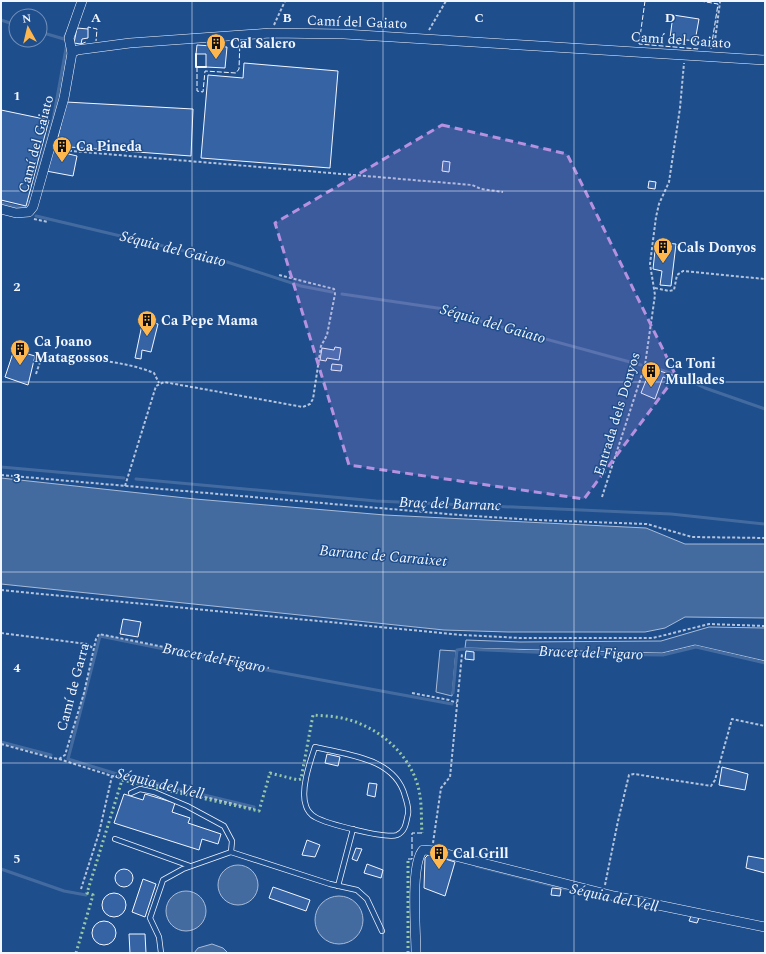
<svg xmlns="http://www.w3.org/2000/svg" width="766" height="954" font-family="Spectral,serif">
	<style>
		.built { fill: #305b95; stroke: #a8bbd7 }
		.water { fill: #446ba0; stroke: #a8bbd7 }
		.lines { fill: none; stroke-linecap: round; stroke-linejoin: round }
		.stream { stroke: #446ba0; stroke-width: 3 }
		.building { fill: #3563a3; stroke: #f2f6ff }
		.lane-casing { stroke: #f2f6ff; stroke-width: 6 }
		.street-casing { stroke: #f2f6ff; stroke-width: 10 }
		.path { stroke: #b3c4dc; stroke-width: 2; stroke-dasharray: 3 2; stroke-linecap: butt }
		.lane { stroke: #1f4e8c; stroke-width: 4.5 }
		.street { stroke: #1f4e8c; stroke-width: 9 }
		.hedge { stroke: #97c8a6; stroke-width: 3; stroke-dasharray: 2 3; stroke-linecap: butt }
		.fence { stroke: #f2f6ff; stroke-width: 1; stroke-dasharray: 5 2; stroke-linecap: butt }
		.wall { stroke: #f2f6ff; stroke-width: 2 }
		.marked { fill: #b691df; fill-opacity: 0.2; stroke: #b691df; stroke-width: 3; stroke-dasharray: 8 5; stroke-linejoin: round }
		.grid { fill: none; stroke: #f2f6ff; stroke-width: 1; stroke-opacity: 0.55 }
		.labels { text-anchor: middle; dominant-baseline: central; stroke-width: 3; stroke-linejoin: round; paint-order: stroke }
		.street-label { font-size: 14px; fill: #f2f6ff; stroke: #1f4e8c }
		.poi-label { font-size: 14px; font-weight: bold; fill: #f2f6ff; stroke: #1f4e8c; text-anchor: start }
		.water-label { font-size: 15px; font-style: italic; fill: #f2f6ff; stroke: #1f4e8c }
		.grid-label { font-size: 13px; text-anchor: middle; font-weight: bold; fill: #f2f6ff; stroke: #1f4e8c; stroke-width: 3; stroke-linejoin: round; paint-order: stroke }
	</style>
	<rect width="100%" height="100%" fill="#1f4e8c"/>
	<g class="built">
		<polygon points="709,627 765,628 765,661 695,645 662,653 465,648 466,640 520,642 661,641"/>
		<polygon points="440,650 456,651 452,696 436,692"/>
	</g>
	<g class="water">
		<polygon points="1,478 195,499 385,515 646,528 685,544 765,544 765,618 685,617 665,628 645,632 508,632 444,630 1,584"/>
		<circle cx="238" cy="885" r="20"/>
		<circle cx="186" cy="911" r="20"/>
		<circle cx="339" cy="920" r="24"/>
		<polygon points="212,944 223,948 228,953 194,953 198,948"/>
	</g>
	<g class="lines">
		<g class="stream">
			<polyline points="1,20 16,25"/>
			<polyline points="40,32 64,39 66,34"/>
			<polyline points="35,184 53,120 67,43"/>
			<polyline points="1,203 22,208 28,207 30,201"/>
			<polyline points="36,216 218,259 301,286 332,292"/>
			<polyline points="342,294 444,309 483,322 641,365"/>
			<polyline points="652,367 679,376 705,388 765,409"/>
			<polyline points="1,467 124,478"/>
			<polyline points="136,479 376,501 671,514 765,524"/>
			<polyline points="453,693 457,650 463,649 581,654 663,655 696,647 765,663"/>
			<polyline points="1,742 51,755"/>
			<polyline points="254,807 117,774 68,759 100,636 267,670 452,704"/>
			<polyline points="476,866 566,889"/>
			<polyline points="1,869 64,891 86,895"/>
		</g>
	</g>
	<g class="building">
		<polygon points="673,15 699,19 695,41 670,38"/>
		<polygon points="77,28 88,29 88,38 82,39 81,44 74,43"/>
		<polygon points="197,45 227,47 225,68 206,67 206,54 196,54"/>
		<polygon points="244,63 338,71 330,168 201,158 208,75 243,78"/>
		<polygon points="66,102 193,109 191,156 56,146"/>
		<polygon points="1,110 49,120 26,206 1,200"/>
		<polygon points="52,150 77,156 73,176 46,171"/>
		<polygon points="443,161 450,162 449,172 442,171"/>
		<polygon points="649,181 656,182 655,189 648,188"/>
		<polygon points="656,242 676,244 671,286 660,285 662,271 653,269"/>
		<polygon points="143,320 158,324 151,352 142,350 141,359 135,358"/>
		<polygon points="335,347 341,348 339,360 327,358 326,361 320,360 322,348 334,350"/>
		<polygon points="14,350 35,356 28,385 5,377"/>
		<polygon points="332,364 342,365 341,371 331,370"/>
		<polygon points="651,368 678,377 677,382 663,377 655,399 641,393"/>
		<polygon points="123,619 141,622 138,637 120,634"/>
		<polygon points="466,651 474,652 474,660 465,659"/>
		<polygon points="327,754 340,757 338,766 325,763"/>
		<polygon points="722,767 748,774 745,790 719,785"/>
		<polygon points="369,783 377,784 375,797 367,795"/>
		<polygon points="124,794 143,800 145,794 175,803 172,812 190,818 188,823 221,834 218,844 202,839 199,850 114,823"/>
		<polygon points="307,840 320,845 315,857 302,855"/>
		<polygon points="356,848 362,849 357,861 352,859"/>
		<polygon points="429,854 455,862 445,896 424,888 425,858"/>
		<polygon points="748,856 765,859 765,873 746,868"/>
		<polygon points="367,864 383,870 381,878 364,873"/>
		<circle cx="124" cy="878" r="9"/>
		<polygon points="143,879 156,884 145,917 132,912"/>
		<polygon points="273,887 310,900 306,911 269,898"/>
		<polygon points="552,888 561,889 560,896 551,895"/>
		<circle cx="114" cy="905" r="12"/>
		<polygon points="691,916 699,918 697,923 689,921"/>
		<circle cx="104" cy="933" r="12"/>
		<polygon points="129,934 145,934 146,953 130,953"/>
	</g>
	<g class="lines">
		<defs>
			<g id="lane">
				<path d="M315,747C348,755 395,758 405,796C407,802 409,808 408,814C406,822 406,831 397,835C386,839 327,824 315,817C311,815 307,810 306,806C300,790 310,762 315,747Z"/>
				<polyline points="131,793 140,789 154,792 187,806 224,826 232,841 231,852"/>
				<polyline points="115,839 190,866"/>
				<polyline points="338,886 353,829"/>
				<polyline points="161,953 159,937 150,918 163,880 183,869 231,852 330,884 357,890 367,899 382,931"/>
			</g>
			<g id="street">
				<polyline points="72,53 69,38 82,1"/>
				<polyline points="1,209 16,213 29,212 33,207 64,98 72,53 77,50 130,43 270,33 344,34 765,60"/>
				<path d="M416,953C416,932 410,864 423,850L435,851L614,896L765,927"/>
			</g>
		</defs>
		<use href="#lane" class="lane-casing"/>
		<use href="#street" class="street-casing"/>
		<g class="path">
			<polyline points="274,25 285,1"/>
			<polyline points="429,30 446,1"/>
			<polyline points="714,48 720,2"/>
			<polyline points="59,150 472,185 481,189 503,192"/>
			<polyline points="34,219 48,222"/>
			<polyline points="655,288 669,291 674,290 677,275 683,271 765,279"/>
			<path d="M36,374L40,362L44,357C78,358 123,360 154,373L159,383"/>
			<polyline points="1,475 459,515 536,520 647,524 692,537 765,538"/>
			<polyline points="125,486 156,386 164,382 303,407 310,404 313,399 321,346 327,335 335,294 334,289 279,275"/>
			<polyline points="602,497 645,365 655,295 650,264 656,217 659,204 669,182 680,108 684,63"/>
			<polyline points="1,590 462,635 521,638 653,638 709,624 765,626"/>
			<polyline points="1,633 87,644 94,649"/>
			<polyline points="412,693 449,700 457,703"/>
			<polyline points="1,744 52,758 59,759 65,755 84,693 96,639 99,634 269,668"/>
			<polyline points="59,759 112,776 99,833 81,889"/>
			<polyline points="112,776 142,781"/>
			<polyline points="156,785 254,809"/>
			<polyline points="433,843 441,788 450,777 462,654"/>
			<polyline points="605,885 618,821 629,775 634,774 711,786 715,780 732,719 765,726"/>
		</g>
		<use href="#lane" class="lane"/>
		<use href="#street" class="street"/>
		<g class="hedge">
			<path d="M76,953L93,895L87,893L122,780L259,811L270,773L298,780L301,779L313,715C324,716 336,716 346,719C382,728 415,759 420,796C422,808 421,821 422,833"/>
			<polyline points="408,953 408,859"/>
		</g>
		<g class="fence">
			<polyline points="645,1 639,44 698,49 698,48"/>
			<polyline points="700,1 718,4 711,49"/>
			<polyline points="88,29 88,27 97,29 96,41"/>
			<polyline points="81,44 86,42"/>
			<polyline points="197,67 197,91 203,92 205,71 236,73 239,69 240,39 238,39"/>
			<polyline points="408,859 412,859 412,833 422,833"/>
		</g>
		<polyline class="wall" points="196,54 196,67 206,67"/>
	</g>
	<path class="marked" d="M442,125L567,154L676,376L584,499L349,465L275,223Z"/>
	<path class="grid" d="M192,1V953M383,1V953M574,1V953M1,191H765M1,382H765M1,572H765M1,763H765"/>
	<defs>
		<symbol id="building-pin" viewBox="-11 -11 22 30"><path d="M0 17L-7.5 6A9.5 9.5 0 1 1 7.5 6Z" fill="#ffb74d" stroke="#1f4e8c"/><path d="M-4-6H4V6H1V3H-1V6H-4ZM-2.5-4.3h1.7v1.8h-1.7ZM.8-4.3h1.7v1.8H.8ZM-2.5-1h1.7V.8h-1.7ZM.8-1h1.7V.8H.8Z" fill="#111"/></symbol>
	</defs>
	<g fill-rule="evenodd">
		<use href="#building-pin" x="205" y="32" width="22" height="30"/>
		<use href="#building-pin" x="51" y="135" width="22" height="30"/>
		<use href="#building-pin" x="652" y="236" width="22" height="30"/>
		<use href="#building-pin" x="136" y="309" width="22" height="30"/>
		<use href="#building-pin" x="9" y="338" width="22" height="30"/>
		<use href="#building-pin" x="640" y="360" width="22" height="30"/>
		<use href="#building-pin" x="428" y="842" width="22" height="30"/>
	</g>
	<g class="labels">
		<g class="street-label">
			<text transform="translate(357 22) rotate(2)">Camí del Gaiato</text>
			<text transform="translate(681 40) rotate(4)">Camí del Gaiato</text>
			<text transform="translate(36 144) rotate(-75)">Camí del Gaiato</text>
			<text transform="translate(617 414) rotate(-73)">Entrada dels Donyos</text>
			<text transform="translate(73 687) rotate(-75)">Camí de Garra</text>
		</g>
		<g class="poi-label">
			<text x="230" y="43">Cal Salero</text>
			<text x="76" y="146">Ca Pineda</text>
			<text x="677" y="247">Cals Donyos</text>
			<text x="161" y="320">Ca Pepe Mama</text>
			<text x="34" y="341">Ca Joano<tspan x="34" dy="16">Matagossos</tspan></text>
			<text x="665" y="363">Ca Toni<tspan x="665" dy="16">Mullades</tspan></text>
			<text x="453" y="853">Cal Grill</text>
		</g>
		<g class="water-label">
			<text transform="translate(173 249) rotate(14)">Séquia del Gaiato</text>
			<text transform="translate(493 324) rotate(16)">Séquia del Gaiato</text>
			<text transform="translate(450 504) rotate(2)">Braç del Barranc</text>
			<text transform="translate(383 556) rotate(5)">Barranc de Carraixet</text>
			<text transform="translate(591 653) rotate(2)">Bracet del Figaro</text>
			<text transform="translate(214 658) rotate(11)">Bracet del Figaro</text>
			<text transform="translate(160 784) rotate(14)">Séquia del Vell</text>
			<text transform="translate(614 898) rotate(12)">Séquia del Vell</text>
		</g>
	</g>
	<g class="grid-label">
		<text x="96" y="22">A</text>
		<text x="287" y="22">B</text>
		<text x="479" y="22">C</text>
		<text x="670" y="22">D</text>
		<text x="17" y="100">1</text>
		<text x="17" y="291">2</text>
		<text x="17" y="482">3</text>
		<text x="17" y="672">4</text>
		<text x="17" y="863">5</text>
	</g>
	<rect width="766" height="954" fill="none" stroke="#f2f6ff" stroke-width="4"/>
	<g transform="translate(28 28) rotate(352)"><circle r="19" fill="#1f4e8c" stroke="#7391ba"/>
	<path d="M0-3L7 15L0 10L-7 15Z" fill="#ffb74d"/>
	<text y="-6" font-size="11" font-weight="bold" text-anchor="middle" fill="#f2f6ff">N</text>
	</g>
</svg>
